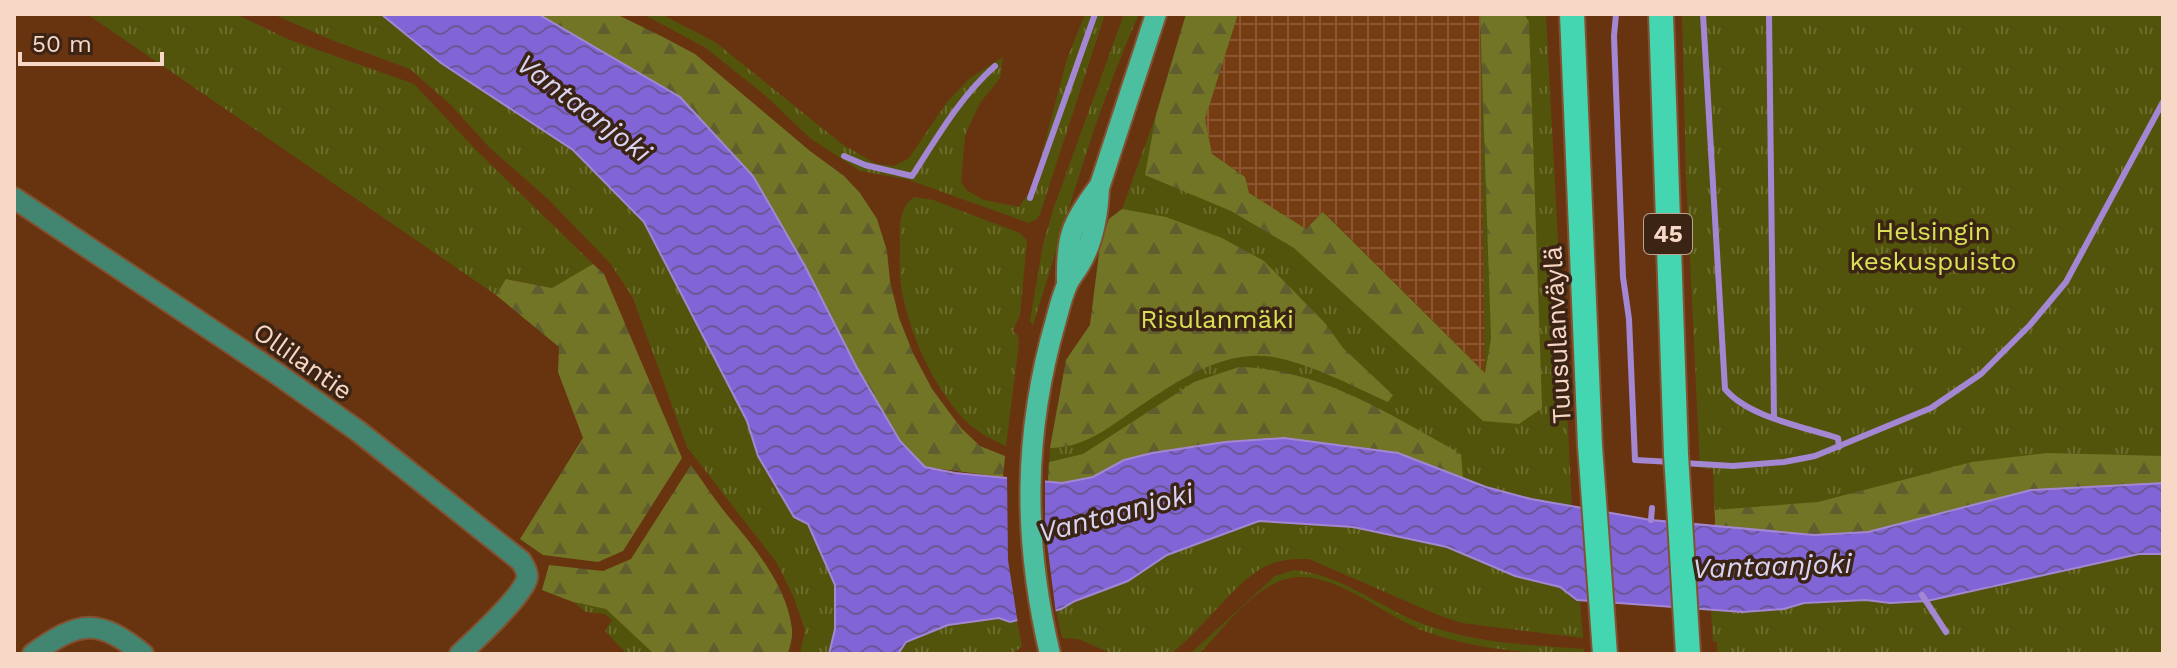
<svg xmlns="http://www.w3.org/2000/svg" width="2177" height="668" font-family="'Work Sans',sans-serif">
	<style>
		.industrial { fill: url(#industrial-grid) }
		.grass { fill: url(#grass-tufts) }
		.forest { fill: url(#forest-firs) }
		.water { fill: url(#water-waves); stroke: #a487d2; stroke-width: 2 }
		.pier { fill: #683410 }
		.lines { fill: none; stroke-linecap: round; stroke-linejoin: round }
		.stream { stroke: #a487d2; stroke-width: 6 }
		.minor-casing { stroke: #825131; stroke-width: 24 }
		.major-casing { stroke: #825131; stroke-width: 24 }
		.highway-casing { stroke: #825131; stroke-width: 28 }
		.minor { stroke: #428571; stroke-width: 20 }
		.major { stroke: #4bbf9f; stroke-width: 20 }
		.highway { stroke: #43d6b0; stroke-width: 24 }
		.labels { text-anchor: middle; dominant-baseline: central; stroke-width: 7; stroke-linejoin: round; paint-order: stroke }
		.shield { fill: #3c2415; stroke: #bfa190; stroke-width: 2 }
		.shield-label { font-size: 24px; font-weight: bold; fill: #f7d7c5 }
		.park-label { font-size: 26px; fill: #dae056; stroke: #3c2415 }
		.street-label { font-size: 26px; fill: #f7d7c5; stroke: #3c2415 }
		.water-label { font-size: 28px; font-style: italic; fill: #d8d4f1; stroke: #3c2415 }
	</style>
	<defs>
		<pattern id="industrial-grid" width="8" height="8" patternUnits="userSpaceOnUse" patternTransform="scale(2)"><rect width="8" height="8" fill="#763c12"/><path d="M0 4h8M4 0v8" fill="none" stroke="#8a5733"/></pattern>
		<pattern id="grass-tufts" width="24" height="20" patternUnits="userSpaceOnUse" patternTransform="scale(2)"><rect width="24" height="20" fill="#52540b"/><path d="M3 7l-1-3M5 7V3M7 7l1-3M15 17l-1-3M17 17v-4M19 17l1-3" fill="none" stroke="#6c6c2d"/></pattern>
		<pattern id="forest-firs" width="22" height="20" patternUnits="userSpaceOnUse" patternTransform="scale(2)"><rect width="22" height="20" fill="#727526"/><path d="M5 1l3.5 6h-7zM16 11l3.5 6h-7z" fill="#605d2f"/></pattern>
		<pattern id="water-waves" width="16" height="10" patternUnits="userSpaceOnUse" patternTransform="scale(2)"><rect width="16" height="10" fill="#8165d7"/><path d="M0 5q4-4 8 0t8 0" fill="none" stroke="#6b5699"/></pattern>
	</defs>
	<rect width="100%" height="100%" fill="#683410"/>
	<polygon class="industrial" points="1238,14 1480,14 1486,374 1324,212 1306,229 1249,193 1244,177 1212,154 1205,119"/>
	<g class="grass">
		<polygon points="87,14 236,14 290,40 414,84 478,152 593,264 552,288 507,279 496,295"/>
		<polygon points="273,14 381,14 441,63 573,150 644,222 747,421 758,456 774,486 807,524 835,585 835,629 829,654 800,654 805,630 794,598 777,563 687,447 633,298 610,263 548,199 490,148 451,105 410,69 334,41"/>
		<polygon points="643,14 661,14 715,42 842,144 876,164 894,166 909,158 947,102 970,78 1003,57 1000,78 980,103 965,135 961,181 966,190 984,200 1019,207 1033,187 1067,59 1085,14 1105,14 1040,214 1037,219 1029,223 906,179 860,171 810,138 767,97 706,48"/>
		<path d="M1124,14H1139C1094,114 1066,221 1033,325L1030,321L1043,244L1054,207Z"/>
		<polygon points="1186,14 1238,14 1205,119 1212,154 1245,177 1249,193 1306,229 1323,212 1485,373 1480,14 1546,14 1572,506 1531,499 1486,487 1398,453 1284,438 1048,482 1050,448 1066,360 1090,325 1100,246 1109,219 1122,209 1156,115"/>
		<polygon points="1682,14 2163,14 2163,483 2031,490 1814,535 1715,528 1713,469 1700,468 1686,175"/>
		<path d="M915,197L933,200L1020,233L1027,241L1020,315L1013,331L1018,336L1019,343L1006,446C988,438 972,429 960,415C930,380 908,330 901,285C899,271 900,256 900,241C899,226 900,205 915,197Z"/>
		<path d="M1259,521L1353,527L1447,547L1515,576L1560,587L1580,600L1583,638L1462,623L1438,615L1309,559C1294,559 1280,559 1266,566C1234,582 1202,631 1170,654H1113L1078,639L1062,638L1056,610L1128,581L1166,555Z"/>
		<polygon points="2139,554 2163,554 2163,654 1712,654 1717,653 1717,642 1713,641 1711,610 1743,612 1784,609 1804,603 1866,600 1890,603 1927,601"/>
		<path d="M1293,570C1340,574 1376,605 1418,622C1470,643 1529,645 1584,649V654C1532,654 1476,650 1427,632C1386,618 1331,566 1286,579C1251,589 1224,628 1199,654H1190L1275,576Z"/>
		<polygon points="573,602 606,609 654,654 627,654 605,631 612,620 605,614 586,612"/>
		<path d="M999,618L1010,622L1017,620L1022,647L1011,654H898C917,624 967,622 999,618Z"/>
	</g>
	<g class="forest">
		<polygon points="538,14 616,14 661,36 695,54 810,151 844,176 860,193 877,219 887,251 890,281 899,318 913,353 932,389 961,428 980,446 1005,456 1003,477 925,467 900,441 856,366 680,97"/>
		<polygon points="1186,14 1238,14 1205,119 1212,154 1245,177 1249,193 1306,229 1323,212 1485,373 1491,339 1480,14 1524,14 1529,22 1542,408 1519,424 1483,421 1294,248 1231,211 1145,175 1156,115"/>
		<path d="M1122,209L1166,217L1222,238L1264,261L1325,323L1343,348L1393,395L1388,402C1352,386 1312,364 1273,357C1220,348 1168,387 1127,415C1103,432 1080,448 1050,448L1066,360L1090,325L1100,246L1109,219Z"/>
		<polygon points="593,264 604,274 682,458 623,551 598,562 543,555 520,539 583,438 558,372 559,347 496,295 506,279 552,288"/>
		<path d="M1239,367C1321,369 1392,416 1461,454L1463,478L1398,453L1284,438L1124,460L1093,477L1062,483L1048,482L1049,462L1083,454L1194,382Z"/>
		<polygon points="2047,453 2163,456 2163,483 2031,490 1868,532 1814,535 1715,528 1715,510 1818,502 1972,462"/>
		<path d="M691,465C703,482 715,500 728,516C755,548 787,586 792,629C793,637 790,646 788,654H654L606,609L573,602L542,590L549,565L603,571L631,559Z"/>
	</g>
	<polygon class="water" points="381,14 538,14 680,97 753,176 805,266 856,366 900,441 925,467 955,473 1062,483 1093,477 1124,460 1152,453 1225,442 1284,438 1398,453 1486,487 1531,499 1651,520 1814,535 1868,532 2031,490 2163,483 2163,554 2139,554 1927,601 1890,603 1866,600 1804,603 1784,609 1743,612 1577,600 1560,587 1515,576 1447,547 1353,527 1259,521 1167,555 1128,581 1075,601 1061,609 1010,622 999,618 948,625 906,642 898,654 829,654 835,629 835,585 808,524 794,517 758,456 747,421 644,222 573,150 441,63"/>
	<polygon class="pier" points="1007,474 1045,478 1045,527 1056,614 1018,624 1008,560"/>
	<g class="lines">
		<g class="stream">
			<polyline points="1616,14 1614,36 1623,277 1629,319 1635,460 1672,462"/>
			<path d="M1703,14L1725,389C1748,417 1804,427 1838,438L1839,447"/>
			<polyline points="1769,14 1774,418"/>
			<path d="M844,156L865,165L912,176C938,136 960,97 995,66"/>
			<polyline points="1030,198 1095,14"/>
			<polyline points="1683,463 1733,466 1784,462 1815,456 1931,408 1981,374 2030,325 2066,282 2163,102"/>
			<polyline points="1651,520 1652,508"/>
			<polyline points="1922,595 1946,632"/>
		</g>
		<defs>
			<g id="minor">
				<path d="M14,198L276,373L358,431L521,561C524,566 528,572 527,578C523,596 474,641 460,654"/>
				<path d="M33,654C80,620 98,618 143,654"/>
			</g>
			<g id="major">
				<path d="M1067,283C1066,238 1071,224 1098,188"/>
				<path d="M1050,654C1023,540 1023,434 1056,320C1059,309 1062,296 1067,285C1070,278 1076,271 1080,264C1093,242 1098,213 1099,188L1156,14"/>
			</g>
			<g id="highway">
				<polyline points="1572,14 1590,446 1605,654"/>
				<polyline points="1661,14 1676,454 1688,654"/>
			</g>
		</defs>
		<use href="#minor" class="minor-casing"/>
		<use href="#major" class="major-casing"/>
		<use href="#highway" class="highway-casing"/>
		<use href="#minor" class="minor"/>
		<use href="#major" class="major"/>
		<use href="#highway" class="highway"/>
	</g>
	<g class="labels">
		<rect class="shield" x="1644" y="214" width="48" height="40" rx="6"/>
		<g class="shield-label">
			<text x="1668" y="234">45</text>
		</g>
		<g class="park-label">
			<text x="1933" y="231">Helsingin<tspan x="1933" dy="30">keskuspuisto</tspan></text>
			<text x="1217" y="319">Risulanmäki</text>
		</g>
		<g class="street-label">
			<text transform="translate(1557 335) rotate(-93)">Tuusulanväylä</text>
			<text transform="translate(303 361) rotate(35)">Ollilantie</text>
		</g>
		<g class="water-label">
			<text transform="translate(584 108) rotate(37)">Vantaanjoki</text>
			<text transform="translate(1116 513) rotate(-15)">Vantaanjoki</text>
			<text transform="translate(1772 566) rotate(-2)">Vantaanjoki</text>
		</g>
	</g>
	<rect width="2177" height="668" fill="none" stroke="#f7d7c5" stroke-width="32"/>
	<path d="M20 52v12h142v-12" fill="none" stroke="#f7d7c5" stroke-width="4"/>
	<text x="32" y="52" font-size="24" fill="#f7d7c5" stroke="#3c2415" stroke-width="6" paint-order="stroke">50 m</text>
</svg>
